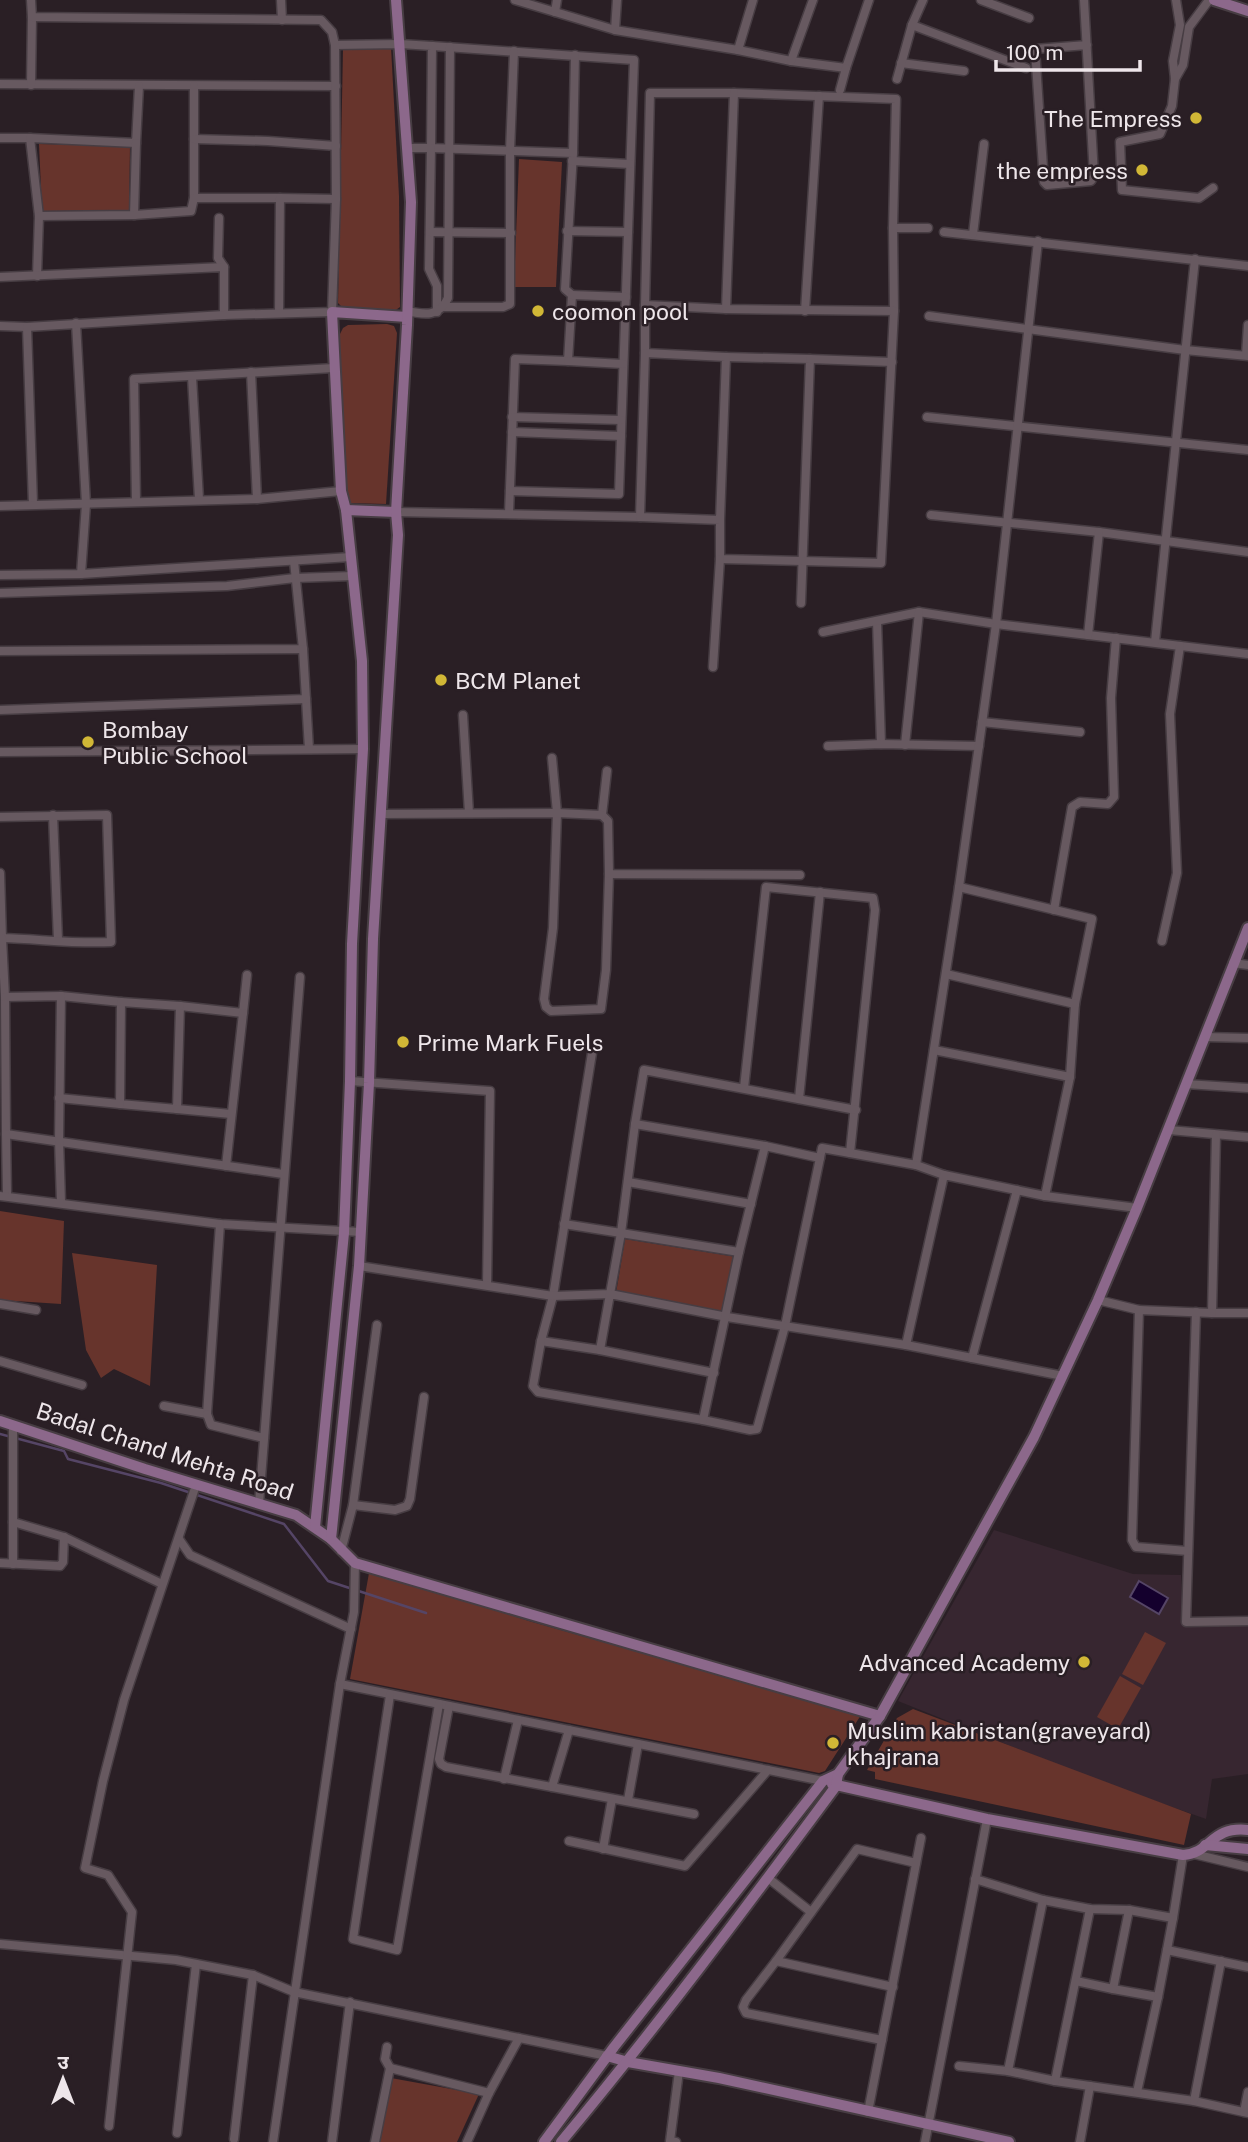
<svg xmlns="http://www.w3.org/2000/svg" width="1248" height="2142" font-family="'Public Sans','Noto Sans Devanagari',sans-serif">
	<style>
		.built { fill: #372630 }
		.green { fill: #67342c }
		.water { fill: #14002d; stroke: #554566; stroke-width: 2 }
		.lines { fill: none; stroke-linecap: round; stroke-linejoin: round }
		.stream { stroke: #554566; stroke-width: 2.5 }
		.street-casing { stroke: #473d43; stroke-width: 11 }
		.secondary-casing { stroke: #473d43; stroke-width: 14 }
		.street { stroke: #675960; stroke-width: 8 }
		.secondary { stroke: #8c688b; stroke-width: 10 }
		.poi-dot { fill: #d1b736; stroke: #2a1f25; stroke-width: 2.5 }
		.labels { text-anchor: middle; dominant-baseline: central; stroke-width: 5; stroke-linejoin: round; paint-order: stroke }
		.poi-label { font-size: 23px; fill: #eee6ea; stroke: #2a1f25; text-anchor: start }
		.street-label { font-size: 23px; fill: #eee6ea; stroke: #2a1f25 }
	</style>
	<rect width="100%" height="100%" fill="#2a1f25"/>
	<polygon class="built" points="994,1530 1133,1574 1181,1575 1183,1622 1248,1622 1248,1774 1212,1779 1206,1819 1096,1780 898,1701"/>
	<g class="green">
		<polygon points="391,47 399,196 400,307 393,312 344,309 338,303 343,50"/>
		<polygon points="39,144 130,146 129,210 42,211"/>
		<polygon points="519,159 562,162 556,287 514,287"/>
		<polygon points="387,324 394,326 397,333 386,504 348,503 338,338 343,328 348,325"/>
		<polygon points="0,1211 64,1221 61,1304 0,1300"/>
		<polygon points="625,1239 737,1257 724,1320 615,1299"/>
		<polygon points="72,1253 157,1265 150,1386 114,1369 101,1378 86,1350"/>
		<polygon points="369,1573 400,1580 529,1621 861,1715 825,1771 819,1773 350,1679"/>
		<polygon points="1145,1632 1166,1643 1143,1685 1122,1674"/>
		<polygon points="1120,1676 1141,1688 1118,1729 1097,1717"/>
		<polygon points="913,1709 1191,1814 1184,1845 875,1779 875,1772 867,1770 897,1718"/>
		<polygon points="391,2078 479,2094 457,2142 377,2142"/>
	</g>
	<polygon class="water" points="1139,1581 1168,1598 1159,1614 1130,1597"/>
	<g class="lines">
		<polyline class="stream" points="0,1434 64,1451 68,1459 161,1483 284,1524 328,1581 426,1613"/>
		<defs>
			<g id="street">
				<polyline points="281,0 282,20"/>
				<polyline points="515,0 615,30"/>
				<polyline points="617,0 615,30 738,50 791,61 846,68 869,0"/>
				<polyline points="981,0 1029,18"/>
				<polyline points="1084,0 1094,176 1091,181 1047,185 1044,182 1035,49 1087,45"/>
				<polyline points="1176,0 1180,25 1173,61 1175,79 1172,106 1160,134 1120,142 1122,190 1199,198 1213,188"/>
				<polyline points="555,12 557,0"/>
				<polyline points="912,25 1026,68"/>
				<polyline points="335,45 400,44 432,46 431,148 573,153 565,289 572,295 568,361 515,359 509,513"/>
				<polyline points="432,46 634,60 619,494 510,491"/>
				<polyline points="738,50 753,0"/>
				<polyline points="791,61 813,0"/>
				<polyline points="901,63 964,71"/>
				<polyline points="897,79 912,25 923,0"/>
				<polyline points="1175,79 1183,65 1189,27 1209,0"/>
				<polyline points="0,84 336,86"/>
				<polyline points="31,85 32,17"/>
				<polyline points="194,86 194,198"/>
				<polyline points="840,90 846,68"/>
				<polyline points="0,138 30,138 39,216 37,276"/>
				<polyline points="30,138 136,143 139,86"/>
				<polyline points="194,139 268,141 336,146"/>
				<polyline points="408,148 431,148 429,269 437,286 437,312"/>
				<polyline points="573,153 575,55"/>
				<polyline points="572,161 630,164"/>
				<polyline points="134,215 136,143"/>
				<polyline points="39,216 134,215 191,211 194,198 280,198"/>
				<polyline points="219,218 218,258 224,267"/>
				<polyline points="893,228 928,228"/>
				<polyline points="567,231 628,232"/>
				<polyline points="430,232 511,233"/>
				<polyline points="944,232 1248,266"/>
				<polyline points="973,234 984,144"/>
				<polyline points="0,277 224,267 224,315"/>
				<polyline points="572,295 626,297"/>
				<polyline points="442,307 503,307 510,304 510,151 514,51"/>
				<polyline points="726,309 645,305 650,93 734,93 896,99 893,228 894,311"/>
				<path d="M407,311C425,315 439,317 448,298L450,47"/>
				<polyline points="805,311 819,96"/>
				<polyline points="279,313 280,198 336,199"/>
				<polyline points="929,316 1185,350 1248,356"/>
				<polyline points="76,323 86,504 81,574"/>
				<polyline points="0,326 27,327 224,315 332,312 336,199 335,45 332,32 321,20 32,17 31,0"/>
				<polyline points="27,327 33,504"/>
				<polyline points="645,353 645,305"/>
				<polyline points="1246,355 1248,325"/>
				<polyline points="726,357 810,359 801,603"/>
				<polyline points="810,359 892,362"/>
				<polyline points="568,361 623,364"/>
				<polyline points="251,372 257,499"/>
				<polyline points="192,377 199,499"/>
				<polyline points="512,417 621,420"/>
				<polyline points="927,417 1248,450"/>
				<polyline points="512,432 621,436"/>
				<polyline points="136,501 134,379 334,368"/>
				<polyline points="0,506 257,499 341,491"/>
				<polyline points="396,512 640,517"/>
				<polyline points="931,515 1099,532 1248,552"/>
				<polyline points="720,520 640,517 645,353 726,357 720,520 720,559 881,563 894,311 726,309 734,93"/>
				<polyline points="0,575 81,574 351,557"/>
				<polyline points="0,593 227,586 295,578 353,576"/>
				<polyline points="877,621 881,744"/>
				<polyline points="823,632 919,612 996,624 1248,654"/>
				<polyline points="1088,635 1099,532"/>
				<polyline points="1155,642 1195,259"/>
				<polyline points="0,651 303,649 294,561"/>
				<polyline points="713,667 720,559"/>
				<polyline points="306,699 309,749"/>
				<polyline points="0,710 306,699 303,649"/>
				<polyline points="463,715 469,813"/>
				<polyline points="982,722 1080,732"/>
				<polyline points="905,745 919,612"/>
				<polyline points="828,746 881,744 979,746"/>
				<polyline points="0,752 363,749"/>
				<polyline points="552,758 557,813 553,928 544,999 546,1007 551,1011 601,1009 606,970 609,874"/>
				<polyline points="607,771 602,815 608,821 609,874 800,875"/>
				<polyline points="382,814 557,813 602,815"/>
				<polyline points="53,815 58,940"/>
				<path d="M0,817L107,815L111,942C75,944 39,939 2,938L0,873"/>
				<polyline points="959,887 1092,919 1075,1004 1070,1077 1045,1196"/>
				<polyline points="1054,910 1072,807 1080,802 1108,804 1114,797 1111,698 1116,638"/>
				<polyline points="0,938 2,938 5,997 6,1134 283,1174"/>
				<polyline points="1162,941 1177,873 1170,714 1180,646"/>
				<polyline points="1233,963 1248,965"/>
				<polyline points="946,974 1075,1004"/>
				<polyline points="61,996 121,1002 120,1104 177,1109 180,1006 243,1013 247,975"/>
				<polyline points="5,997 61,996 59,1140 61,1202"/>
				<polyline points="121,1002 180,1006"/>
				<polyline points="1205,1037 1248,1038"/>
				<polyline points="934,1050 1070,1077"/>
				<polyline points="592,1053 553,1296 541,1341 600,1350 714,1373"/>
				<polyline points="350,1081 490,1091 487,1285"/>
				<polyline points="1186,1084 1248,1088"/>
				<polyline points="744,1088 766,887 873,898 875,910 850,1153 916,1165 959,887 996,624 1038,241"/>
				<polyline points="59,1098 120,1104"/>
				<polyline points="799,1099 820,892"/>
				<polyline points="177,1109 231,1114"/>
				<polyline points="1169,1130 1248,1137"/>
				<polyline points="6,1134 7,1195"/>
				<polyline points="1216,1135 1212,1313 1248,1313"/>
				<polyline points="820,1158 822,1148 850,1153"/>
				<polyline points="916,1165 944,1175"/>
				<polyline points="226,1166 243,1013"/>
				<polyline points="628,1182 751,1204"/>
				<polyline points="0,1196 220,1224 361,1232"/>
				<polyline points="564,1224 621,1233 635,1124"/>
				<polyline points="359,1266 553,1296 610,1294 621,1233 739,1252"/>
				<polyline points="1098,1300 1139,1310"/>
				<polyline points="0,1304 36,1310"/>
				<polyline points="1196,1312 1186,1622 1248,1621"/>
				<polyline points="541,1341 533,1386 538,1392 703,1420 750,1430 757,1429 785,1326 820,1158 765,1146"/>
				<polyline points="906,1345 972,1358 1017,1190"/>
				<polyline points="600,1350 610,1294 727,1317 906,1345 944,1175 1045,1196 1137,1208"/>
				<polyline points="972,1358 1063,1376"/>
				<polyline points="0,1361 82,1385"/>
				<polyline points="164,1406 207,1414 220,1224"/>
				<polyline points="207,1414 211,1425 264,1438"/>
				<polyline points="703,1420 739,1252 765,1146 635,1124 644,1070 856,1110"/>
				<polyline points="259,1504 300,977"/>
				<polyline points="353,1505 395,1510 407,1506 410,1499 424,1397"/>
				<polyline points="13,1522 64,1537 162,1584"/>
				<polyline points="179,1539 190,1555 351,1629"/>
				<polyline points="341,1551 353,1505 377,1325"/>
				<polyline points="1188,1551 1136,1547 1132,1540 1139,1310 1212,1313"/>
				<polyline points="0,1563 60,1566 63,1562 64,1537"/>
				<polyline points="13,1564 13,1425"/>
				<polyline points="340,1684 823,1781"/>
				<polyline points="390,1695 353,1939 397,1950 439,1704"/>
				<polyline points="449,1706 439,1759 441,1764 446,1767 694,1814"/>
				<polyline points="504,1779 518,1720"/>
				<polyline points="552,1787 569,1730"/>
				<polyline points="628,1800 638,1744"/>
				<polyline points="569,1841 685,1866 768,1770"/>
				<polyline points="603,1849 612,1799"/>
				<polyline points="1194,1854 1248,1867"/>
				<polyline points="768,1878 811,1912"/>
				<polyline points="975,1879 1043,1900 1090,1909 1129,1910 1173,1918 1183,1855"/>
				<polyline points="1129,1910 1113,1989 1158,1997 1173,1918"/>
				<polyline points="0,1944 176,1960 253,1975 294,1992 607,2056"/>
				<polyline points="1167,1950 1248,1967"/>
				<polyline points="776,1961 746,2000 743,2007 746,2013 882,2040"/>
				<polyline points="1076,1981 1113,1989"/>
				<polyline points="893,1987 776,1961 857,1849 916,1863"/>
				<polyline points="959,2066 1008,2071 1043,1900"/>
				<polyline points="390,2068 489,2093"/>
				<polyline points="1008,2071 1055,2081 1194,2101 1248,2113"/>
				<polyline points="1055,2081 1090,1909"/>
				<polyline points="1137,2092 1158,1997"/>
				<polyline points="1194,2101 1221,1961"/>
				<polyline points="868,2112 921,1838"/>
				<polyline points="1244,2112 1248,2092"/>
				<polyline points="109,2126 132,1912 108,1875 85,1868 103,1781 124,1700 196,1485"/>
				<polyline points="177,2133 196,1964"/>
				<polyline points="234,2139 253,1975"/>
				<polyline points="273,2142 340,1684 354,1612 355,1563"/>
				<polyline points="332,2142 350,2002"/>
				<polyline points="375,2142 390,2068 385,2059 387,2047"/>
				<polyline points="467,2142 489,2093 519,2038"/>
				<polyline points="676,2142 670,2141 679,2071"/>
				<polyline points="925,2142 987,1819"/>
				<polyline points="1080,2142 1090,2086"/>
			</g>
			<g id="secondary">
				<polyline points="1214,0 1248,11"/>
				<polyline points="346,510 396,512"/>
				<polyline points="0,1421 145,1469 296,1515 331,1539 355,1563 880,1716"/>
				<polyline points="315,1527 344,1233 350,1081 352,944 363,749 362,661 346,510 341,491 332,312 407,317"/>
				<polyline points="331,1539 359,1266 369,1083 373,939 398,535 396,512 407,325 411,202 396,0"/>
				<path d="M832,1784L987,1819L1183,1855C1212,1853 1210,1826 1248,1830"/>
				<polyline points="1205,1845 1248,1849"/>
				<polyline points="607,2056 628,2062 719,2078 1009,2142"/>
				<polyline points="544,2142 614,2047 823,1781 838,1774 880,1716 1034,1437 1098,1300 1137,1208 1248,928"/>
				<path d="M561,2142C657,2027 747,1906 836,1786L838,1774"/>
			</g>
		</defs>
		<use href="#street" class="street-casing"/>
		<use href="#secondary" class="secondary-casing"/>
		<use href="#street" class="street"/>
		<use href="#secondary" class="secondary"/>
	</g>
	<g class="poi-dot">
		<circle cx="1196" cy="118" r="7"/>
		<circle cx="1142" cy="170" r="7"/>
		<circle cx="538" cy="311" r="7"/>
		<circle cx="441" cy="680" r="7"/>
		<circle cx="88" cy="742" r="7"/>
		<circle cx="403" cy="1042" r="7"/>
		<circle cx="1084" cy="1662" r="7"/>
		<circle cx="833" cy="1743" r="7"/>
	</g>
	<g class="labels">
		<g class="poi-label">
			<text x="1182" y="118" text-anchor="end">The Empress</text>
			<text x="1128" y="170" text-anchor="end">the empress</text>
			<text x="552" y="311">coomon pool</text>
			<text x="455" y="680">BCM Planet</text>
			<text x="102" y="729">Bombay<tspan x="102" dy="26">Public School</tspan></text>
			<text x="417" y="1042">Prime Mark Fuels</text>
			<text x="1070" y="1662" text-anchor="end">Advanced Academy</text>
			<text x="847" y="1730">Muslim kabristan(graveyard)<tspan x="847" dy="26">khajrana</tspan></text>
		</g>
		<g class="street-label">
			<text transform="translate(165 1451) rotate(18)">Badal Chand Mehta Road</text>
		</g>
	</g>
	<g transform="translate(63 2079)" stroke="#2a1f25" stroke-width="5" paint-order="stroke">
	<path d="M0-5L12 26L0 18L-12 26Z" fill="#eee6ea"/>
	<text y="-10" font-size="19" font-weight="bold" text-anchor="middle" fill="#eee6ea">उ</text>
	</g>
	<path d="M996 60v10h144v-10" fill="none" stroke="#eee6ea" stroke-width="3.5"/>
	<text x="1006" y="60" font-size="21" fill="#eee6ea" stroke="#2a1f25" stroke-width="5" paint-order="stroke">100 m</text>
</svg>
